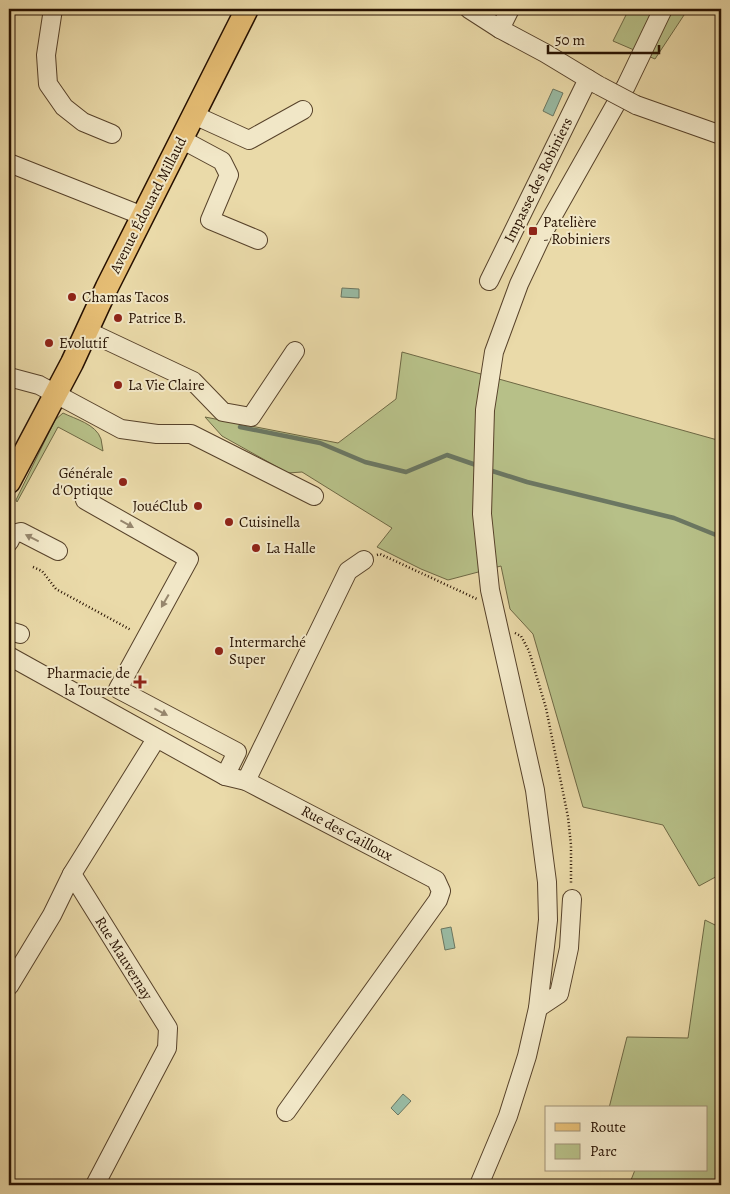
<svg xmlns="http://www.w3.org/2000/svg" width="730" height="1194" font-family="Alegreya,serif">
	<style>
		.green { fill: #b7c088; stroke: #6e6844 }
		.water { fill: #99bba4; stroke: #6b7762 }
		.lines { fill: none; stroke-linecap: round; stroke-linejoin: round }
		.stream { stroke: #6b7762; stroke-width: 4.5 }
		.minor-casing { stroke: #57422a; stroke-width: 20 }
		.major-casing { stroke: #261000; stroke-width: 25 }
		.path { stroke: #261000; stroke-width: 2.5; stroke-dasharray: 1 2.5; stroke-linecap: butt }
		.minor { stroke: #f1e7c7; stroke-width: 18 }
		.major { stroke: #e5bd74; stroke-width: 22 }
		.minor-bridge-casing { stroke: #57422a; stroke-width: 20; stroke-linecap: butt }
		.minor-bridge { stroke: #f1e7c7; stroke-width: 18 }
		.oneway { fill: #96866d }
		.poi-dot { fill: #8f2418; stroke: #f1e7c7; stroke-width: 2 }
		.labels { text-anchor: middle; dominant-baseline: central; stroke-width: 4; stroke-linejoin: round; paint-order: stroke }
		.street-label { font-size: 15px; fill: #261000; stroke: #f1e7c7 }
		.poi-label { font-size: 15px; fill: #261000; stroke: #f1e7c7; text-anchor: start }
	</style>
	<rect width="100%" height="100%" fill="#eadaa9"/>
	<filter id="stains"><feTurbulence type="fractalNoise" baseFrequency=".004" numOctaves="4"/><feColorMatrix values="0 0 0 0 .2 0 0 0 0 .09 0 0 0 0 .02 0 0 0 .5 -.17"/></filter>
	<radialGradient id="worn" r=".72"><stop offset=".6" stop-color="#630" stop-opacity="0"/><stop offset="1" stop-color="#630" stop-opacity=".3"/></radialGradient>
	<g class="green">
		<polygon points="629,9 688,9 655,59 613,41"/>
		<polygon points="402,352 721,441 721,874 699,886 663,825 583,807 533,634 510,609 501,566 448,580 421,569 377,547 392,528 302,472 288,473 222,436 205,417 338,443 396,399"/>
		<path d="M63,413C75,419 96,424 101,439C102,443 102,447 103,451L58,427L17,502L16,500L55,420Z"/>
		<polygon points="705,920 721,928 721,1185 629,1185 635,1170 706,1170 706,1108 609,1108 627,1037 688,1038"/>
	</g>
	<g class="water">
		<polygon points="553,89 563,93 553,116 543,111"/>
		<polygon points="342,288 359,289 359,298 341,297"/>
		<polygon points="451,927 455,948 445,950 441,929"/>
		<polygon points="403,1094 411,1101 398,1115 391,1108"/>
	</g>
	<g class="lines">
		<g class="stream">
			<polyline points="240,427 320,443 365,462 406,472 447,455 479,466"/>
			<polyline points="486,469 527,482 674,518 721,537"/>
		</g>
		<defs>
			<g id="minor">
				<polyline points="53,9 46,55 48,84 64,107 83,122 112,134"/>
				<polyline points="469,9 500,29 545,53 598,85"/>
				<polyline points="500,29 510,9"/>
				<polyline points="636,105 721,135"/>
				<polyline points="194,115 249,140 303,110"/>
				<polyline points="181,139 222,161 229,175 210,220 258,240"/>
				<polyline points="9,163 143,216"/>
				<polyline points="489,281 588,79"/>
				<polyline points="87,331 193,381 223,412 251,417 295,351"/>
				<polyline points="9,377 39,385 121,429 157,434 191,434 314,496"/>
				<polyline points="85,500 189,559 118,689 237,752 225,776"/>
				<polyline points="9,542 13,534 21,532 58,551"/>
				<polyline points="9,632 10,631 20,634"/>
				<polyline points="9,656 225,776 246,781 436,880 441,891 438,900 286,1112"/>
				<polyline points="246,781 348,571 364,560"/>
				<polyline points="9,986 52,915 72,874"/>
				<polyline points="538,1008 559,994 569,948 572,899"/>
				<polyline points="95,1185 167,1048 168,1028 72,874 156,739"/>
				<polyline points="479,1185 508,1116 527,1056 538,1008 548,920 547,882 535,790 490,590 482,514 485,410 494,352 519,284 543,233 626,86 663,9"/>
			</g>
			<polyline id="major" points="9,482 72,363 107,287 247,9"/>
		</defs>
		<use href="#minor" class="minor-casing"/>
		<use href="#major" class="major-casing"/>
		<g class="path">
			<polyline points="377,555 380,554 477,599"/>
			<polyline points="33,567 42,571 56,589 131,630"/>
			<polyline points="515,633 521,636 529,651 546,708 568,817 571,845 571,885"/>
		</g>
		<use href="#minor" class="minor"/>
		<use href="#major" class="major"/>
		<defs>
			<polyline id="minor-bridge" points="600,86 636,105"/>
		</defs>
		<use href="#minor-bridge" class="minor-bridge-casing"/>
		<use href="#minor-bridge" class="minor-bridge"/>
	</g>
	<defs><path id="oneway-solid" d="M-6-.8H1V-3.2L6.5 0L1 3.2V.8H-6Z" transform="scale(1.25)"/></defs>
	<g class="oneway">
		<use href="#oneway-solid" transform="translate(127 524) rotate(29)"/>
		<use href="#oneway-solid" transform="translate(32 538) rotate(-153)"/>
		<use href="#oneway-solid" transform="translate(165 601) rotate(120)"/>
		<use href="#oneway-solid" transform="translate(161 712) rotate(28)"/>
	</g>
	<g class="poi-dot">
		<rect x="528" y="226" width="10" height="10" rx="2.5"/>
		<circle cx="72" cy="297" r="5"/>
		<circle cx="118" cy="318" r="5"/>
		<circle cx="49" cy="343" r="5"/>
		<circle cx="118" cy="385" r="5"/>
		<circle cx="123" cy="482" r="5"/>
		<circle cx="198" cy="506" r="5"/>
		<circle cx="229" cy="522" r="5"/>
		<circle cx="256" cy="548" r="5"/>
		<circle cx="219" cy="651" r="5"/>
		<path d="M137.5 674.5h5v5h5v5h-5v5h-5v-5h-5v-5h5z"/>
	</g>
	<g class="labels">
		<g class="street-label">
			<text transform="translate(538 180) rotate(-64)">Impasse des Robiniers</text>
			<text transform="translate(148 205) rotate(-63)">Avenue Édouard Millaud</text>
			<text transform="translate(347 833) rotate(28)">Rue des Cailloux</text>
			<text transform="translate(124 958) rotate(58)">Rue Mauvernay</text>
		</g>
		<g class="poi-label">
			<text x="543" y="222">Patelière<tspan x="543" dy="17">- Robiniers</tspan></text>
			<text x="82" y="297">Chamas Tacos</text>
			<text x="128" y="318">Patrice B.</text>
			<text x="59" y="343">Evolutif</text>
			<text x="128" y="385">La Vie Claire</text>
			<text x="113" y="473" text-anchor="end">Générale<tspan x="113" dy="17">d'Optique</tspan></text>
			<text x="188" y="506" text-anchor="end">JouéClub</text>
			<text x="239" y="522">Cuisinella</text>
			<text x="266" y="548">La Halle</text>
			<text x="229" y="642">Intermarché<tspan x="229" dy="17">Super</tspan></text>
			<text x="130" y="673" text-anchor="end">Pharmacie de<tspan x="130" dy="17">la Tourette</tspan></text>
		</g>
	</g>
	<rect width="730" height="1194" fill="none" stroke="#eadaa9" stroke-width="30"/>
	<rect x="10" y="10" width="710" height="1174" fill="none" stroke="#261000" stroke-width="2.5"/>
	<rect x="15" y="15" width="700" height="1164" fill="none" stroke="#261000"/>
	<rect x="545" y="1106" width="162" height="65" fill="#f1e7c7" stroke="#a09177"/>
	<rect x="555" y="1123" width="25" height="8" fill="#e5bd74" stroke="#a09177"/>
	<text x="590" y="1132" font-size="15" fill="#261000">Route</text>
	<rect x="555" y="1144" width="25" height="15" fill="#b7c088" stroke="#a09177"/>
	<text x="590" y="1156" font-size="15" fill="#261000">Parc</text>
	<path d="M548 45v8h111v-8" fill="none" stroke="#261000" stroke-width="2.5"/>
	<text x="555" y="45" font-size="15" fill="#261000" stroke="#f1e7c7" stroke-width="4" paint-order="stroke">50 m</text>
	<rect width="100%" height="100%" filter="url(#stains)"/>
	<rect width="100%" height="100%" fill="url(#worn)"/>
</svg>
